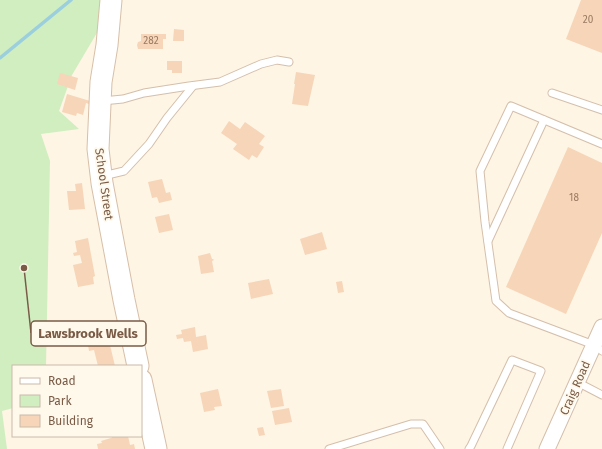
<svg xmlns="http://www.w3.org/2000/svg" width="602" height="449" font-family="'Fira Sans',sans-serif">
	<style>
		.green { fill: #d0eec0 }
		.lines { fill: none; stroke-linecap: round; stroke-linejoin: round }
		.stream { stroke: #9bcfdd; stroke-width: 3.5 }
		.building { fill: #f7d5b8 }
		.lane-casing { stroke: #d4bfab; stroke-width: 9 }
		.street-casing { stroke: #d4bfab; stroke-width: 17 }
		.secondary-casing { stroke: #d7bfa8; stroke-width: 23 }
		.lane { stroke: #fff; stroke-width: 7 }
		.street { stroke: #fff; stroke-width: 15 }
		.secondary { stroke: #fff; stroke-width: 21 }
		.labels { text-anchor: middle; dominant-baseline: central; stroke-width: 3.5; stroke-linejoin: round; paint-order: stroke }
		.number-label { font-size: 10px; fill: #997a62 }
		.street-label { font-size: 12px; fill: #7a5b46; stroke: #fff9ec }
		.leader { fill: none; stroke: #7a5b46; stroke-width: 1.5 }
		.callout-dot { fill: #7a5b46; stroke: #fff9ec; stroke-width: 1.5 }
		.callout { fill: #fff9ec; stroke: #7a5b46; stroke-width: 1.5 }
		.callout-label { font-size: 13px; text-anchor: middle; font-weight: bold; fill: #7a5b46 }
	</style>
	<rect width="100%" height="100%" fill="#fef5e4"/>
	<polygon class="green" points="0,0 110,0 101,26 72,75 59,111 79,129 41,134 50,161 46,366 13,366 13,408 2,411 7,449 0,449"/>
	<g class="lines">
		<polyline class="stream" points="0,58 71,0"/>
	</g>
	<g class="building">
		<polygon points="581,0 602,0 602,53 566,39"/>
		<polygon points="174,29 184,30 184,41 173,41"/>
		<polygon points="141,34 166,34 166,39 163,39 163,49 138,49 137,45 138,42 141,41"/>
		<polygon points="167,61 182,61 182,73 172,73 172,70 167,70"/>
		<polygon points="296,72 315,75 308,106 292,104 295,84 294,84"/>
		<polygon points="60,73 78,78 75,90 57,84"/>
		<polygon points="67,94 90,101 89,104 86,103 83,115 77,113 76,116 62,112"/>
		<polygon points="229,121 240,129 245,122 265,136 259,144 264,147 257,158 252,155 249,160 233,149 237,144 221,133"/>
		<polygon points="568,147 602,163 602,233 566,314 506,287"/>
		<polygon points="162,179 166,193 170,192 172,200 159,203 157,197 152,198 148,182"/>
		<polygon points="82,183 85,209 69,210 67,191 76,191 75,184"/>
		<polygon points="169,214 173,230 159,233 155,217"/>
		<polygon points="322,232 327,249 305,255 300,239"/>
		<polygon points="88,238 95,276 93,277 94,284 78,287 73,265 82,263 80,255 74,256 73,253 77,252 75,241"/>
		<polygon points="210,253 212,259 213,259 214,260 212,261 214,272 201,274 198,256"/>
		<polygon points="269,279 273,294 251,299 248,283"/>
		<polygon points="342,281 344,292 338,293 336,282"/>
		<polygon points="195,327 196,337 206,335 208,349 193,352 191,341 184,342 183,338 177,339 176,335 182,334 181,330"/>
		<polygon points="100,334 102,343 109,341 115,366 98,366 94,350 89,351 88,345 93,344 92,336"/>
		<polygon points="218,389 222,406 214,407 215,410 204,412 200,393"/>
		<polygon points="281,389 284,406 271,408 267,391"/>
		<polygon points="289,408 292,422 275,425 272,411"/>
		<polygon points="263,427 265,435 259,436 257,428"/>
		<polygon points="114,436 128,436 130,445 134,444 135,449 98,449 97,444 102,443 101,441 111,438"/>
	</g>
	<g class="lines">
		<defs>
			<g id="lane">
				<polyline points="552,93 602,110"/>
				<polyline points="102,101 123,99 144,93 189,86 220,82 261,64 277,60 289,62"/>
				<polyline points="602,144 511,106 480,171 485,222 496,301 509,313 594,345 602,351"/>
				<polyline points="103,176 124,171 149,144 167,118 193,86"/>
				<polyline points="488,241 544,120"/>
				<polyline points="577,382 602,395"/>
				<polyline points="329,449 411,424 423,424 440,449"/>
				<polyline points="469,449 471,446 512,360 541,371 507,449"/>
			</g>
			<polyline id="street" points="547,449 602,327"/>
			<g id="secondary">
				<polyline points="111,0 107,45 101,82 98,149 102,183 124,300 138,366"/>
				<polyline points="141,380 156,449"/>
			</g>
		</defs>
		<use href="#lane" class="lane-casing"/>
		<use href="#street" class="street-casing"/>
		<use href="#secondary" class="secondary-casing"/>
		<use href="#lane" class="lane"/>
		<use href="#street" class="street"/>
		<use href="#secondary" class="secondary"/>
	</g>
	<g class="labels">
		<g class="number-label">
			<text x="588" y="20">20</text>
			<text x="151" y="41">282</text>
			<text x="574" y="198">18</text>
		</g>
		<g class="street-label">
			<text transform="translate(104 184) rotate(82)">School Street</text>
			<text transform="translate(575 388) rotate(-66)">Craig Road</text>
		</g>
	</g>
	<path class="leader" d="M24 268L31 333"/>
	<circle class="callout-dot" cx="24" cy="268" r="4"/>
	<rect class="callout" x="31" y="321" width="115" height="25" rx="4"/>
	<g class="callout-label">
		<text x="88" y="338">Lawsbrook Wells</text>
	</g>
	<rect x="12" y="365" width="130" height="72" fill="#fff9ec" stroke="#cabaaa"/>
	<rect x="20" y="378" width="20" height="6" fill="#ffffff" stroke="#cabaaa"/>
	<text x="48" y="385" font-size="12" fill="#7a5b46">Road</text>
	<rect x="20" y="395" width="20" height="12" fill="#d0eec0" stroke="#cabaaa"/>
	<text x="48" y="405" font-size="12" fill="#7a5b46">Park</text>
	<rect x="20" y="415" width="20" height="12" fill="#f7d5b8" stroke="#cabaaa"/>
	<text x="48" y="425" font-size="12" fill="#7a5b46">Building</text>
</svg>
